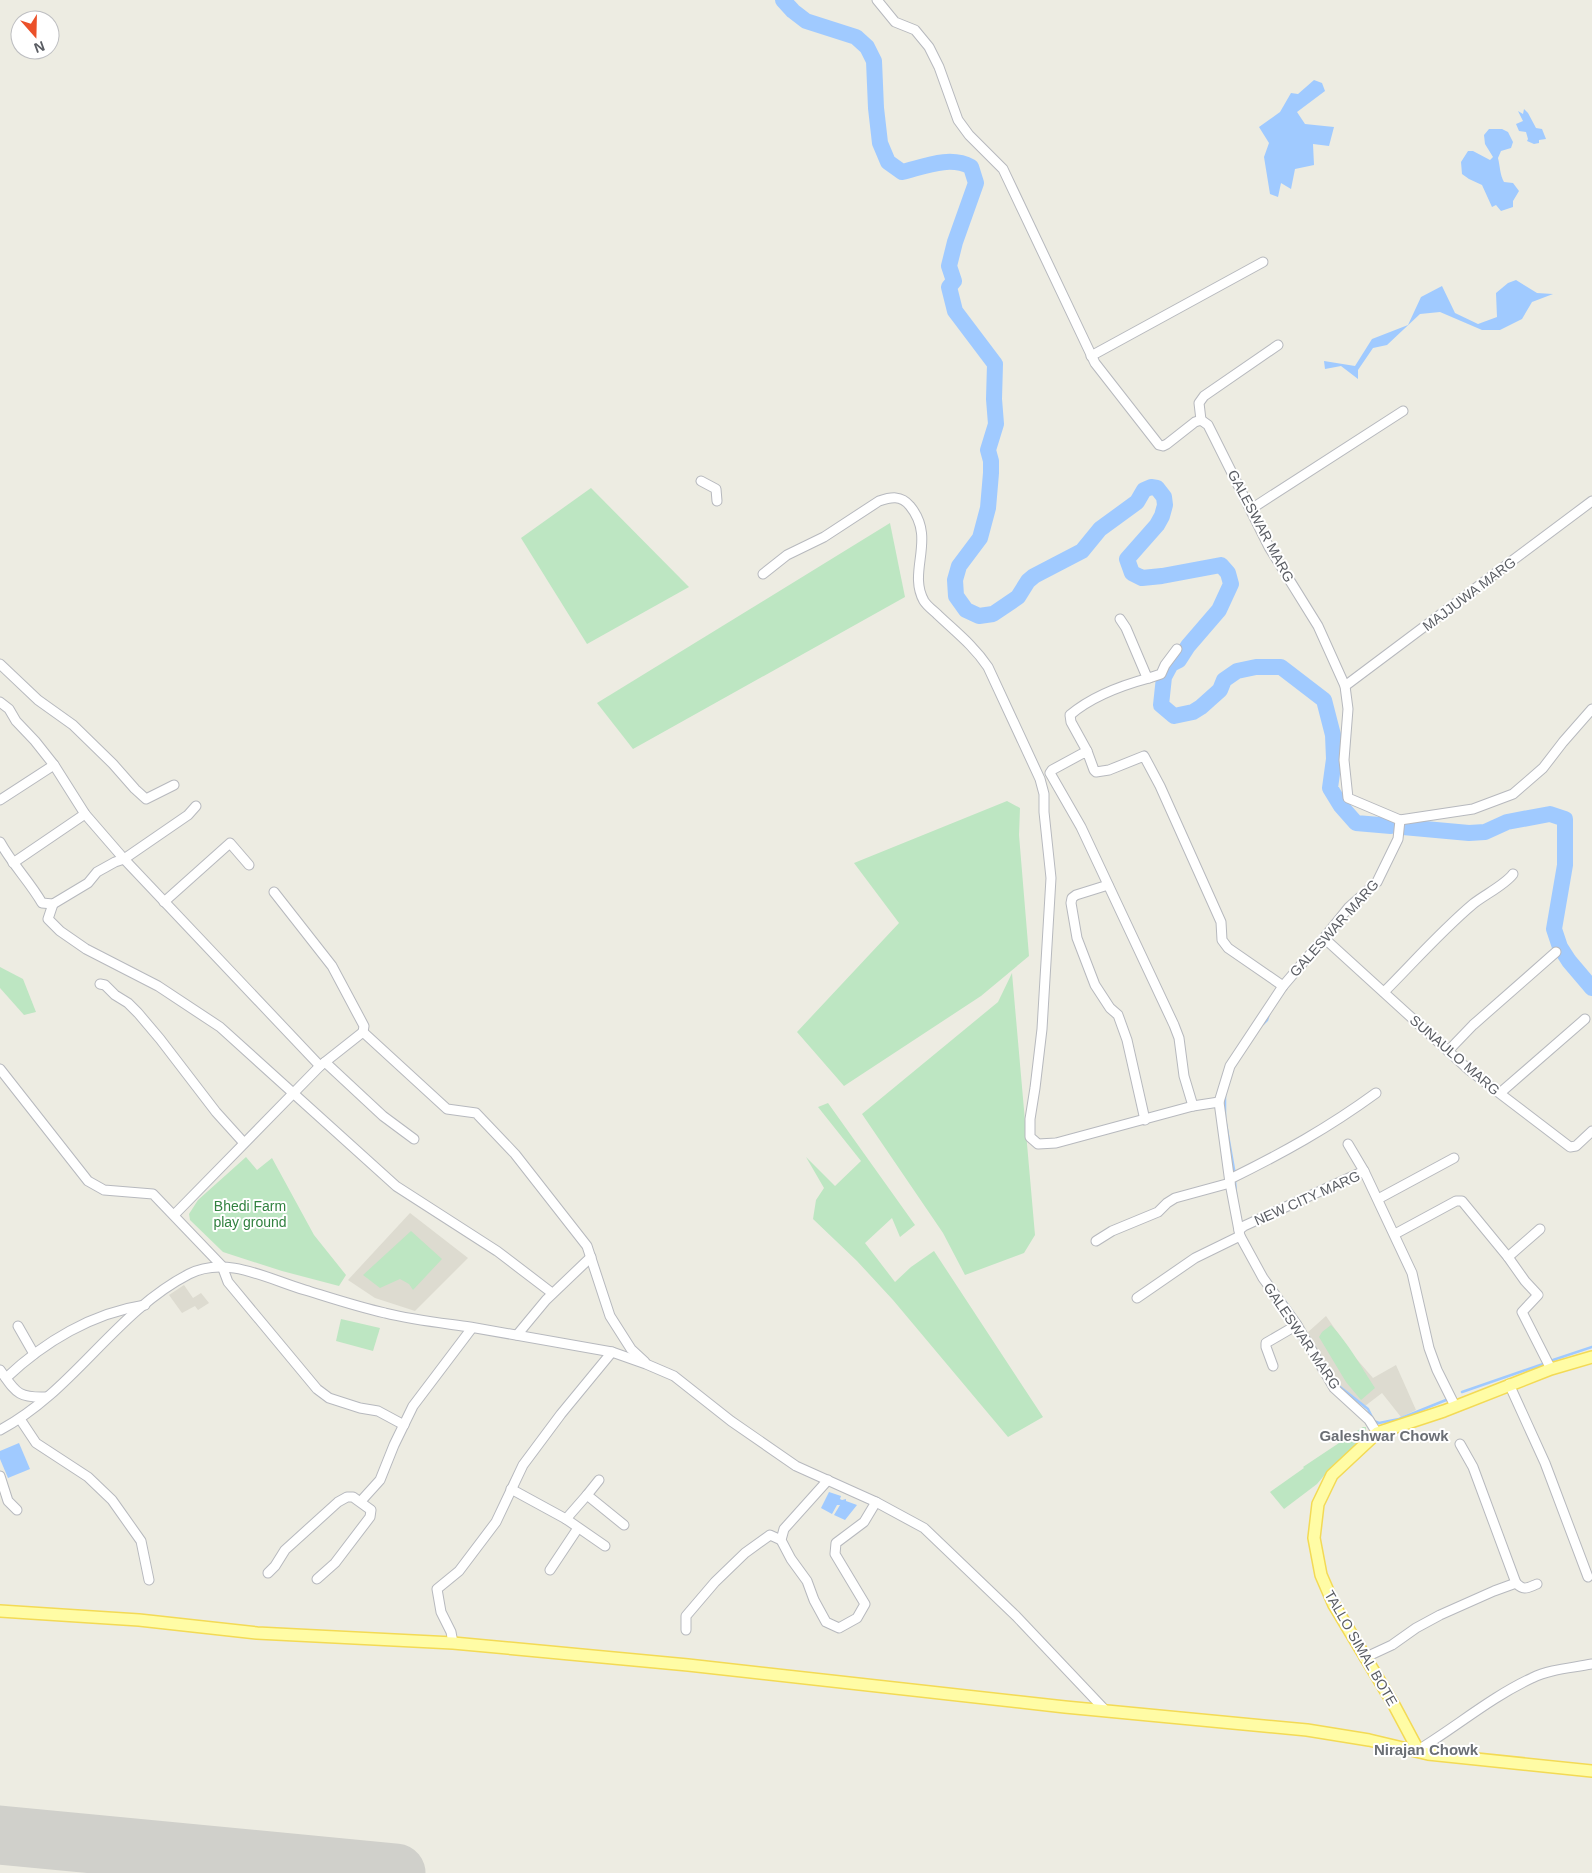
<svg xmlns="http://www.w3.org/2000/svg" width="1592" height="1873" font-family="Helvetica,sans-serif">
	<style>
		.education { fill: #dddbd0 }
		.green { fill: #bde6c2 }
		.water { fill: #a0caff }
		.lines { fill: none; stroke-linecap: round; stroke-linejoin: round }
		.stream { stroke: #a0caff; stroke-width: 2.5 }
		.river { stroke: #a0caff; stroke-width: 16 }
		.taxiway { stroke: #d0d0cb; stroke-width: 24 }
		.runway { stroke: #d0d0cb; stroke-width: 59 }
		.minor-casing { stroke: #b7b9be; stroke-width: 11 }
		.major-casing { stroke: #f3da55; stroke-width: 14 }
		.minor { stroke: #fff; stroke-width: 9 }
		.major { stroke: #fffca5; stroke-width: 11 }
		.labels { text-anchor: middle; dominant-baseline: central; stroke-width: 4; stroke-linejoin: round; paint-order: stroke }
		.street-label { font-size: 14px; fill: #5a5d63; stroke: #fff }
		.park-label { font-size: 14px; fill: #328240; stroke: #fff }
		.neighbourhood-label { font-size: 15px; font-weight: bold; fill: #6b6f75; stroke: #fff }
	</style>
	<rect width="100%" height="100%" fill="#edece2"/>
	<g class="education">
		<polygon points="410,1213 468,1258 415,1311 375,1298 348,1280"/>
		<polygon points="184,1285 193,1298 201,1293 209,1303 198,1310 195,1306 182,1313 169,1295"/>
		<polygon points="1326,1316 1353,1355 1373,1378 1396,1365 1416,1410 1401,1417 1382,1393 1365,1406 1334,1381 1307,1333"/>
	</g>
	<g class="green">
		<polygon points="591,488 689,587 587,644 521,538"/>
		<polygon points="890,523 905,597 633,749 597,703"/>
		<polygon points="1007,801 1020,808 1019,835 1029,956 981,996 844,1086 797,1032 899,923 854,863"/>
		<polygon points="0,967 23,979 36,1012 24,1015 0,988"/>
		<polygon points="1012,973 1035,1235 1024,1253 965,1275 943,1233 862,1114 998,1002"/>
		<polygon points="828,1103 915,1225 900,1237 892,1218 865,1243 895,1282 911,1267 934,1251 1043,1417 1008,1437 893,1300 857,1261 813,1219 816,1200 824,1188 806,1157 835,1186 861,1161 818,1107"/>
		<polygon points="246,1157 257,1170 272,1158 314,1235 346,1275 339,1286 282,1271 223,1252 190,1220 189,1214 198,1200"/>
		<polygon points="411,1231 442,1259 413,1290 409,1284 400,1279 380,1288 363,1275"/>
		<polygon points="341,1319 380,1328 373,1351 336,1341"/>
		<path d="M1331,1325C1349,1344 1361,1367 1375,1388L1361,1400L1346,1382L1319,1337L1322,1332Z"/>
		<polygon points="1363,1427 1366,1427 1365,1438 1333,1465 1317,1484 1284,1509 1270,1492 1304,1468 1303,1467"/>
	</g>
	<g class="water">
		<polygon points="1314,80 1322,83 1325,91 1297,112 1305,124 1334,127 1329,146 1313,144 1314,165 1295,169 1291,189 1281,183 1278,197 1270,194 1264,157 1269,143 1259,127 1280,112 1291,93 1298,94"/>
		<polygon points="1524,109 1528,113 1536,128 1542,129 1546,139 1539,140 1539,143 1534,144 1527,141 1528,139 1526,132 1519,131 1516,124 1523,121 1518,111 1523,114"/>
		<path d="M1489,129H1502L1508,132L1513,142L1511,148L1501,151L1498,158C1500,166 1500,175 1504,182L1513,183L1519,191L1513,201V207L1501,211L1496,205L1492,207L1482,185L1469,179L1462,174L1461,162L1468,151H1473L1490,160L1493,157L1485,144L1484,135Z"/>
		<polygon points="1516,280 1537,293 1553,294 1532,302 1522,319 1500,330 1482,330 1440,312 1420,314 1387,345 1373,348 1358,370 1358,379 1341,366 1325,369 1324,361 1355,366 1372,339 1408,325 1421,297 1442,286 1455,313 1478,324 1497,317 1496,293 1508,283"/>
		<polygon points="19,1443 30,1469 8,1478 0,1459 0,1451"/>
		<polygon points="829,1492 841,1496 840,1499 842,1500 846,1499 846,1501 857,1505 845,1520 834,1515 840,1505 837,1505 832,1514 821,1508"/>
	</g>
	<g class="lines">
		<g class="stream">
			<polyline points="1354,908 1376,888"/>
			<polyline points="1263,1024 1267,1020 1269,1014"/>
			<polyline points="1225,1096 1225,1118"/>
			<polyline points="1226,1124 1235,1175"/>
			<polyline points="1235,1181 1236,1194"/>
			<polyline points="1284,1300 1301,1324"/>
			<polyline points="1553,1360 1592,1347"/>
			<polyline points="1335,1383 1368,1409 1374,1421 1379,1423 1399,1419 1446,1400"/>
			<polyline points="1462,1392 1546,1363"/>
		</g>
		<g class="river">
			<path d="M783,0L793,11L806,21L856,37L867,47L874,61L876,108L880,143L888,162L902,172C923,167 950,155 971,167L976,183L955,242L949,266L954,281L949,287L955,311L995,364L994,399L996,424L988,450L991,461V473L988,508L980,538L959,566L955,580L956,596L966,610L979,616L993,614L1018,597L1028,581L1034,576L1082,551L1100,529L1137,502L1144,490L1151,487L1157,488L1164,497L1165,505L1162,516L1157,525L1127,559L1132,573L1142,578L1162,576L1221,565L1228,573L1231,584L1219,610L1188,646L1179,660L1171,664L1164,677L1161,705L1174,716L1193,712L1201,707L1220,690L1224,680L1237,671L1256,667H1281L1324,700L1333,735L1334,759L1330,788L1341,806L1356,823L1391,826"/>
			<polyline points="1403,827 1469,833 1485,832 1507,822 1550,814 1565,819 1565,865 1554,929 1560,947 1569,961 1592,988"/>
		</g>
		<g class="taxiway">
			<polyline points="0,1836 3,1835"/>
			<polyline points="310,1865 331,1873"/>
		</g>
		<polyline class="runway" points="0,1835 396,1873"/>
		<defs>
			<g id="minor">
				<polyline points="877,0 895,22 915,30 929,47 939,67 958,120 969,135 1003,169 1095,363 1159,445 1163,446 1167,444 1195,422 1201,420 1208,425 1269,547 1318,626 1345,686 1348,709 1344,760 1348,798 1400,820 1398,839 1377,882 1349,907 1324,938 1283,986 1230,1066 1219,1102 1230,1183 1240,1236 1263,1278 1297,1325 1334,1388 1369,1420 1377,1433"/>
				<polyline points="1091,356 1263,262"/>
				<polyline points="1201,420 1199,403 1204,396 1278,345"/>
				<polyline points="701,481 716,489 717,501"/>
				<polyline points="1251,509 1403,411"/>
				<path d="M763,574L787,555L824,537L879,501C891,497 901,495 910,506C937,539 907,571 924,601C927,606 934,611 938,615C956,632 974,646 988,667L1040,779L1044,794V812L1051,878L1042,1029L1035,1088L1030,1119V1137L1038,1144L1056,1143L1193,1106L1219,1102"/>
				<polyline points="0,664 38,700 73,725 113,764 135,789 146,799 174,785"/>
				<polyline points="1149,678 1161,674 1165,665 1177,649"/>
				<polyline points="1345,686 1592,501"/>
				<polyline points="0,702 9,709 16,721 35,741 54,765 85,814 124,859 320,1066"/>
				<path d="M1087,751L1071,722L1070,715C1091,697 1123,685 1149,678L1146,675L1126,628L1120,619"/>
				<polyline points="0,800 54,765"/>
				<polyline points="1400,820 1473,809 1513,794 1543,768 1563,742 1592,709"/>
				<path d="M0,842C12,864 30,882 42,903L53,904L88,883L97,872L115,862L124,859L188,815L196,806"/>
				<polyline points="13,863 85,814"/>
				<polyline points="1108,885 1076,895 1072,898 1071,903 1077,938 1095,985 1110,1008 1118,1015 1127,1040 1145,1120"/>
				<polyline points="274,892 332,966 364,1026 363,1032"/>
				<polyline points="164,902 230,843 249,865"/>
				<polyline points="53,904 48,919 60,931 86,949 158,986 220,1027 396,1186 497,1251 552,1293"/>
				<polyline points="1324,938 1469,1070 1570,1147 1576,1146 1592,1131"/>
				<polyline points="100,984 105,985 115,995 128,1003 138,1013 160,1039 216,1112 244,1143"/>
				<path d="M1384,992C1413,963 1441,931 1473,904C1484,895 1505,885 1513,874"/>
				<polyline points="1448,1051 1473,1025 1556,952"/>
				<polyline points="325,1062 383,1116 414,1139"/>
				<polyline points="0,1069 88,1181 104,1190 153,1194 222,1266 228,1282 317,1389 329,1398 360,1408 378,1411 404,1425"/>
				<polyline points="1500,1093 1585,1019"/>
				<polyline points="1193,1106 1184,1076 1179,1038 1174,1025 1081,827 1050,773 1052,770 1087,751 1094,770 1096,772 1109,770 1144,756 1160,786 1221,922 1222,940 1228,948 1283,986"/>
				<polyline points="1348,1144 1364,1171"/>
				<path d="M1230,1179C1283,1153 1328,1128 1376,1093"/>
				<polyline points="1378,1199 1454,1158"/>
				<polyline points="174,1215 320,1066 363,1032 447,1109 476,1113 515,1154 587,1246 610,1316 631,1349 645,1362"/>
				<polyline points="1239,1230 1244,1226 1364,1171 1412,1273 1429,1348 1437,1370 1455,1406"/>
				<polyline points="1395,1234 1456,1201 1462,1201 1508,1257 1525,1281 1538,1295 1522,1312 1551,1369"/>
				<polyline points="1096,1241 1112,1231 1158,1212 1167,1203 1175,1198 1230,1183"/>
				<polyline points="1508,1257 1540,1229"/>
				<polyline points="1137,1298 1195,1258 1240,1236"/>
				<polyline points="18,1326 34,1354"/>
				<polyline points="517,1335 546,1300 591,1257"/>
				<polyline points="1273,1366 1266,1347 1266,1343 1297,1325"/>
				<path d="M0,1370C16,1392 17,1398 46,1397"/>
				<path d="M6,1378C44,1342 92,1313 145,1305"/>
				<polyline points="1509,1384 1545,1463 1588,1577"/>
				<polyline points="20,1419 36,1443 88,1477 112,1500 141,1541 149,1580"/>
				<path d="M0,1430C73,1392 115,1312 189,1274C226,1255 268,1279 305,1290C331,1298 358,1307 385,1313C413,1320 442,1323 470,1327C518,1335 565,1344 612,1352L646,1364L674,1376L731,1421L796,1466L876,1502L924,1528L1016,1616L1106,1711"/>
				<polyline points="1460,1444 1473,1467 1516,1583"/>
				<polyline points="0,1476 8,1501 17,1510"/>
				<polyline points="599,1480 587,1495 624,1525"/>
				<polyline points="828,1480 784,1529 781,1540 791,1559 807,1581 814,1600 826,1622 839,1628 857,1618 865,1604 835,1554 836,1543 864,1522 876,1502"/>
				<polyline points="511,1489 566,1519 605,1546"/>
				<polyline points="361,1501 380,1480 394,1445 413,1406 472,1328"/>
				<polyline points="566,1519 587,1495"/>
				<polyline points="550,1570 578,1528"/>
				<polyline points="268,1573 275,1566 285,1550 338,1502 347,1497 353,1497 371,1510 370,1517 335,1563 317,1579"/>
				<polyline points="686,1630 686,1616 715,1582 745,1553 770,1535 781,1540"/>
				<polyline points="453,1643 451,1632 441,1612 437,1589 459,1571 496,1522 523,1465 561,1414 612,1352"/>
				<path d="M1364,1658L1392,1645L1416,1628L1440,1615L1494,1591L1516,1583C1524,1591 1527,1588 1537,1584"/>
				<path d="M1418,1750C1456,1727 1491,1697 1532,1678C1550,1669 1572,1668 1592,1664"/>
			</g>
			<g id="major">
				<polyline points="0,1611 139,1620 257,1633 453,1643 688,1665 1065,1707 1307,1730 1369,1740 1428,1754 1592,1771"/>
				<polyline points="1418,1750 1394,1705 1334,1605 1321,1575 1314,1538 1318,1504 1332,1475 1377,1433 1444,1411 1551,1369 1592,1357"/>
			</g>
		</defs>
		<use href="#minor" class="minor-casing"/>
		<use href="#major" class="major-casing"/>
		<use href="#minor" class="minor"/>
		<use href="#major" class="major"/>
	</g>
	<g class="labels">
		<g class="street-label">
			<text transform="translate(1261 526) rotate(62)">GALESWAR MARG</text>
			<text transform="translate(1469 594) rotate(-37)">MAJJUWA MARG</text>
			<text transform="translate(1334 928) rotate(-48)">GALESWAR MARG</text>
			<text transform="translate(1455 1055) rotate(41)">SUNAULO MARG</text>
			<text transform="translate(1307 1198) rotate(-24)">NEW CITY MARG</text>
			<text transform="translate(1302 1336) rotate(56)">GALESWAR MARG</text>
			<text transform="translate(1361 1648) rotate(60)">TALLO SIMAL BOTE</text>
		</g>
		<g class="park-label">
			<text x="250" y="1206">Bhedi Farm<tspan x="250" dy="16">play ground</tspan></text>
		</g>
		<g class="neighbourhood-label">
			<text x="1384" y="1435">Galeshwar Chowk</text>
			<text x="1426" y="1749">Nirajan Chowk</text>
		</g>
	</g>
	<g transform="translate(35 35) rotate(160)"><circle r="24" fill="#ffffff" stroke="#bdbec1"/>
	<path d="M0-4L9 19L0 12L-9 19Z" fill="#eb512a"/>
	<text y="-8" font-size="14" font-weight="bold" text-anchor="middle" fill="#5a5d63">N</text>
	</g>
</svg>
